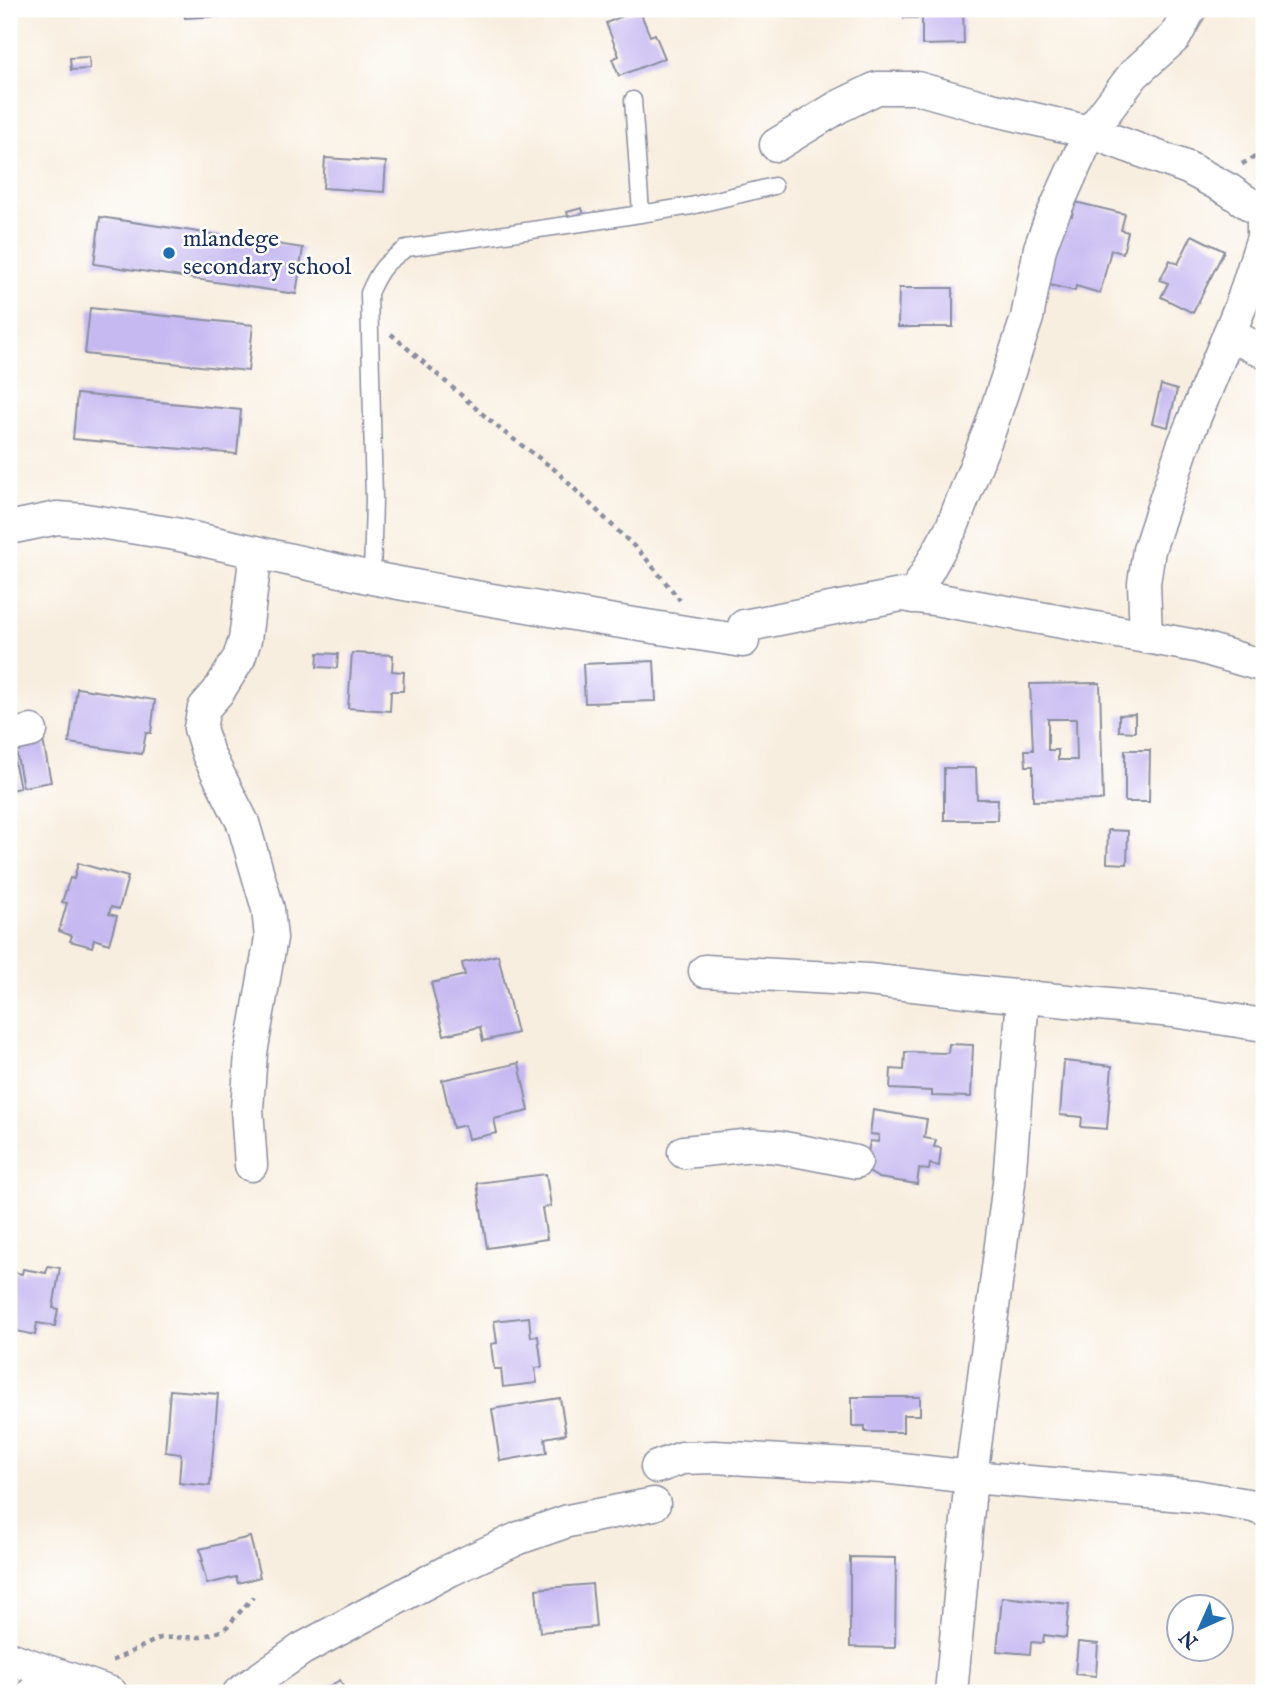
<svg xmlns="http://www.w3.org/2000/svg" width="1273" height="1702" font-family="'IM FELL English',serif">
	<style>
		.building { fill: #c6b9f1; fill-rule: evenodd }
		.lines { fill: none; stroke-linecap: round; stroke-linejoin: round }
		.lane-casing { stroke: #8a8e9e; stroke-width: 19 }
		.street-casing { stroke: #8a8e9e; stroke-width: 35 }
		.path { stroke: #8a8e9e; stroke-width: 4.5; stroke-dasharray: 5 5; stroke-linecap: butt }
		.lane { stroke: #fff; stroke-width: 16 }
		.street { stroke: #fff; stroke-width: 32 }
		.poi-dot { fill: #1f6fb2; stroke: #fff; stroke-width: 2.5 }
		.labels { text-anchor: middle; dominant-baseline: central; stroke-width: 5; stroke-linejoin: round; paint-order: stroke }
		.poi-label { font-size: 24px; fill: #1b2f5e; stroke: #fff; text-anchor: start }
	</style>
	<rect width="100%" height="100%" fill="#fff"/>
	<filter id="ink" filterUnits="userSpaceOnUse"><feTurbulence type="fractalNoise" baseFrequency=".0143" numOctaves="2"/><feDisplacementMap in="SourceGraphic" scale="14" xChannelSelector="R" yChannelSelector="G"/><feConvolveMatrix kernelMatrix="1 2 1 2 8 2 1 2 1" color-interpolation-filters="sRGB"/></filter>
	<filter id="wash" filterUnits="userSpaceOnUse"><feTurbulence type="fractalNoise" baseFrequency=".00686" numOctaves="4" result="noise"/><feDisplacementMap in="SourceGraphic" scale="28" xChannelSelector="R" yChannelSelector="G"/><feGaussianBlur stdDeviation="1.57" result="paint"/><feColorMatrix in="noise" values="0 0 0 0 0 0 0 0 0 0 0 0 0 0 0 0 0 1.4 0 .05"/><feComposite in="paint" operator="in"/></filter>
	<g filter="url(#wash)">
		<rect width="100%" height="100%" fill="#f8eedf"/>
		<g id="blocks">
			<g class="building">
				<polygon points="184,9 218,9 219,16 185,18"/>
				<polygon points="639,9 650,36 655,34 665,58 619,76 612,59 619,56 606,23"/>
				<polygon points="904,9 963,9 964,44 922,45 922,18 904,18"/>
				<polygon points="89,57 90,69 71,70 70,58"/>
				<polygon points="325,158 386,162 384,192 323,188"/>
				<polygon points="1075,202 1125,214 1121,230 1128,232 1123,253 1111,250 1100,293 1076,286 1075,291 1045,284 1063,214 1072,216"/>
				<polygon points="582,208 585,219 570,223 567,212"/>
				<polygon points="100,217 303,248 296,294 94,264"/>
				<polygon points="1192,235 1224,251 1193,313 1161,297 1168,283 1160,280 1170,260 1178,264"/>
				<polygon points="899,288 953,288 953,327 898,327"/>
				<polygon points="90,308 253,325 248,371 85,354"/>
				<polygon points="1161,385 1177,390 1168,427 1152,423"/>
				<polygon points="77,394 241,410 237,454 73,439"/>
				<polygon points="318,653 338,654 337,668 317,667"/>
				<polygon points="352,653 393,655 392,671 404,672 403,691 391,691 390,711 348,708"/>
				<polygon points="654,661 656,701 585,703 583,664"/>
				<path d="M1100,683L1103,800L1033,801V766H1026L1025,750H1033L1030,684ZM1048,719H1076L1077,760H1058V750H1048Z"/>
				<polygon points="77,688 155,700 151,733 146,733 142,754 69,743"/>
				<polygon points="1135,714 1135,732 1119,731 1119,715"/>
				<polygon points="42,735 51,782 23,787 14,741"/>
				<polygon points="1125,750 1150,750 1149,802 1125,802"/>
				<polygon points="13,756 20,788 9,790 9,757"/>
				<polygon points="944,768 976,768 977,799 998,799 997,820 944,820"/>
				<polygon points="1108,830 1128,831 1127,864 1107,863"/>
				<polygon points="78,863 128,877 119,909 111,907 109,914 117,916 109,944 94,939 92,947 70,941 72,936 59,931 67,903 62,902 70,878 74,879"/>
				<polygon points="498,955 517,1033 483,1041 480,1027 444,1035 431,983 465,975 462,963"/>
				<polygon points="949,1044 973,1045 971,1097 932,1096 932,1091 890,1089 891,1069 904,1070 905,1052 948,1053"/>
				<polygon points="1064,1061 1112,1066 1107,1129 1081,1127 1082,1117 1060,1115"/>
				<polygon points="519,1063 529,1111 494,1119 497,1133 468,1139 465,1125 453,1128 442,1080"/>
				<polygon points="873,1110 927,1119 924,1138 936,1140 934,1147 941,1148 939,1166 930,1164 929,1170 919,1169 917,1184 879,1178 865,1170 870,1141 878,1142 879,1135 870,1134"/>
				<polygon points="546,1174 551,1206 542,1208 547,1239 487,1248 477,1183"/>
				<polygon points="48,1266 60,1268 53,1308 58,1309 55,1326 37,1323 35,1335 12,1330 14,1315 9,1314 9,1271 22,1274 23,1269 46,1273"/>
				<polygon points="529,1317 531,1337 538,1336 542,1367 535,1368 537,1383 503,1387 501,1369 494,1369 491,1344 497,1343 494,1321"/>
				<polygon points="170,1390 218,1394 210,1486 179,1483 181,1454 165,1452"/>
				<polygon points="852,1397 920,1397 920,1415 903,1415 903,1432 865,1432 865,1426 852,1426"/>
				<polygon points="560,1398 566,1434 545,1438 547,1453 500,1461 492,1409"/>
				<polygon points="250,1537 260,1577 238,1583 236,1577 207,1584 201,1561 203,1561 200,1549"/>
				<polygon points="850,1557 896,1558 895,1648 850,1647"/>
				<polygon points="592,1584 596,1627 540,1632 536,1589"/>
				<polygon points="1002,1597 1069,1604 1066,1638 1044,1635 1043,1643 1031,1642 1030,1654 997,1651"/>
				<polygon points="1078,1642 1098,1644 1096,1676 1075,1674"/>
				<polygon points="340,1680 347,1693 317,1693"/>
			</g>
		</g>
	</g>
	<g filter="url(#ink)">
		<use href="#blocks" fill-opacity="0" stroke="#8a8e9e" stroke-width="2"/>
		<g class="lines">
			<defs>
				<g id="lane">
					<polyline points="633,100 641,213"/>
					<path d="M372,578L374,499L369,293C380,268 385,263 407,248L602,220L691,206L774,186"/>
				</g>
				<g id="street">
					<polyline points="776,145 838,107 877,88 917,88 991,109 1090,132 1188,168 1229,190 1264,214"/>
					<polyline points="1229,334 1264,352"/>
					<polyline points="9,528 57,518 86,520 175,534 372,578 458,594 602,619 743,641"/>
					<polyline points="913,597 952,527 990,429 1027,318 1040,248 1050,221 1090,132 1134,74 1175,37 1190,9"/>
					<polyline points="744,626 901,595 940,600 1196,646 1257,664 1264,664"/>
					<polyline points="1146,637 1144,583 1149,550 1183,446 1243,300 1263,237 1263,213"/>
					<polyline points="9,736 31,731"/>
					<polyline points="705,971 868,980 994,994 1173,1011 1264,1025"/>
					<polyline points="684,1152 753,1145 779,1147 856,1162"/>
					<polyline points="251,1165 247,1109 251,1053 271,938 268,909 243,823 208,754 200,728 204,708 218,692 239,658 245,640 256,552"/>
					<polyline points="657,1467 682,1458 715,1457 883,1467 971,1477 1195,1496 1253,1506 1264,1510"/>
					<polyline points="9,1658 111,1693"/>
					<polyline points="33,1693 44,1688 58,1675"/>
					<polyline points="239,1693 302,1649 448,1571 519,1538 568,1521 654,1504"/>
					<polyline points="951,1693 971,1477 1009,1183 1023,997"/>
				</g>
			</defs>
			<use href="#lane" class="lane-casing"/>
			<use href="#street" class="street-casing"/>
			<g class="path">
				<polyline points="1242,164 1264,152"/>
				<polyline points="391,334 501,430 554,469 644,556 680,600"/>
				<polyline points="112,1661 160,1638 201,1637 224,1630 253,1597"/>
			</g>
			<use href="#lane" class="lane"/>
			<use href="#street" class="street"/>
		</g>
	</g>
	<circle class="poi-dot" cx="169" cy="253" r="7"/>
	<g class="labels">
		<g class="poi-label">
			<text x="183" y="239">mlandege<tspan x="183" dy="28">secondary school</tspan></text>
		</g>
	</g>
	<rect width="1273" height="1702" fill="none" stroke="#fff" stroke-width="35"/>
	<g transform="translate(1200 1628) rotate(225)"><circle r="33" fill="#ffffff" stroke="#a4acbf" stroke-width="2"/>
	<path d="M0-5L12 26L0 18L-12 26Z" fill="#1f6fb2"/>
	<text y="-10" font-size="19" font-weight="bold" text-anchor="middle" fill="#1b2f5e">N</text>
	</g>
</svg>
